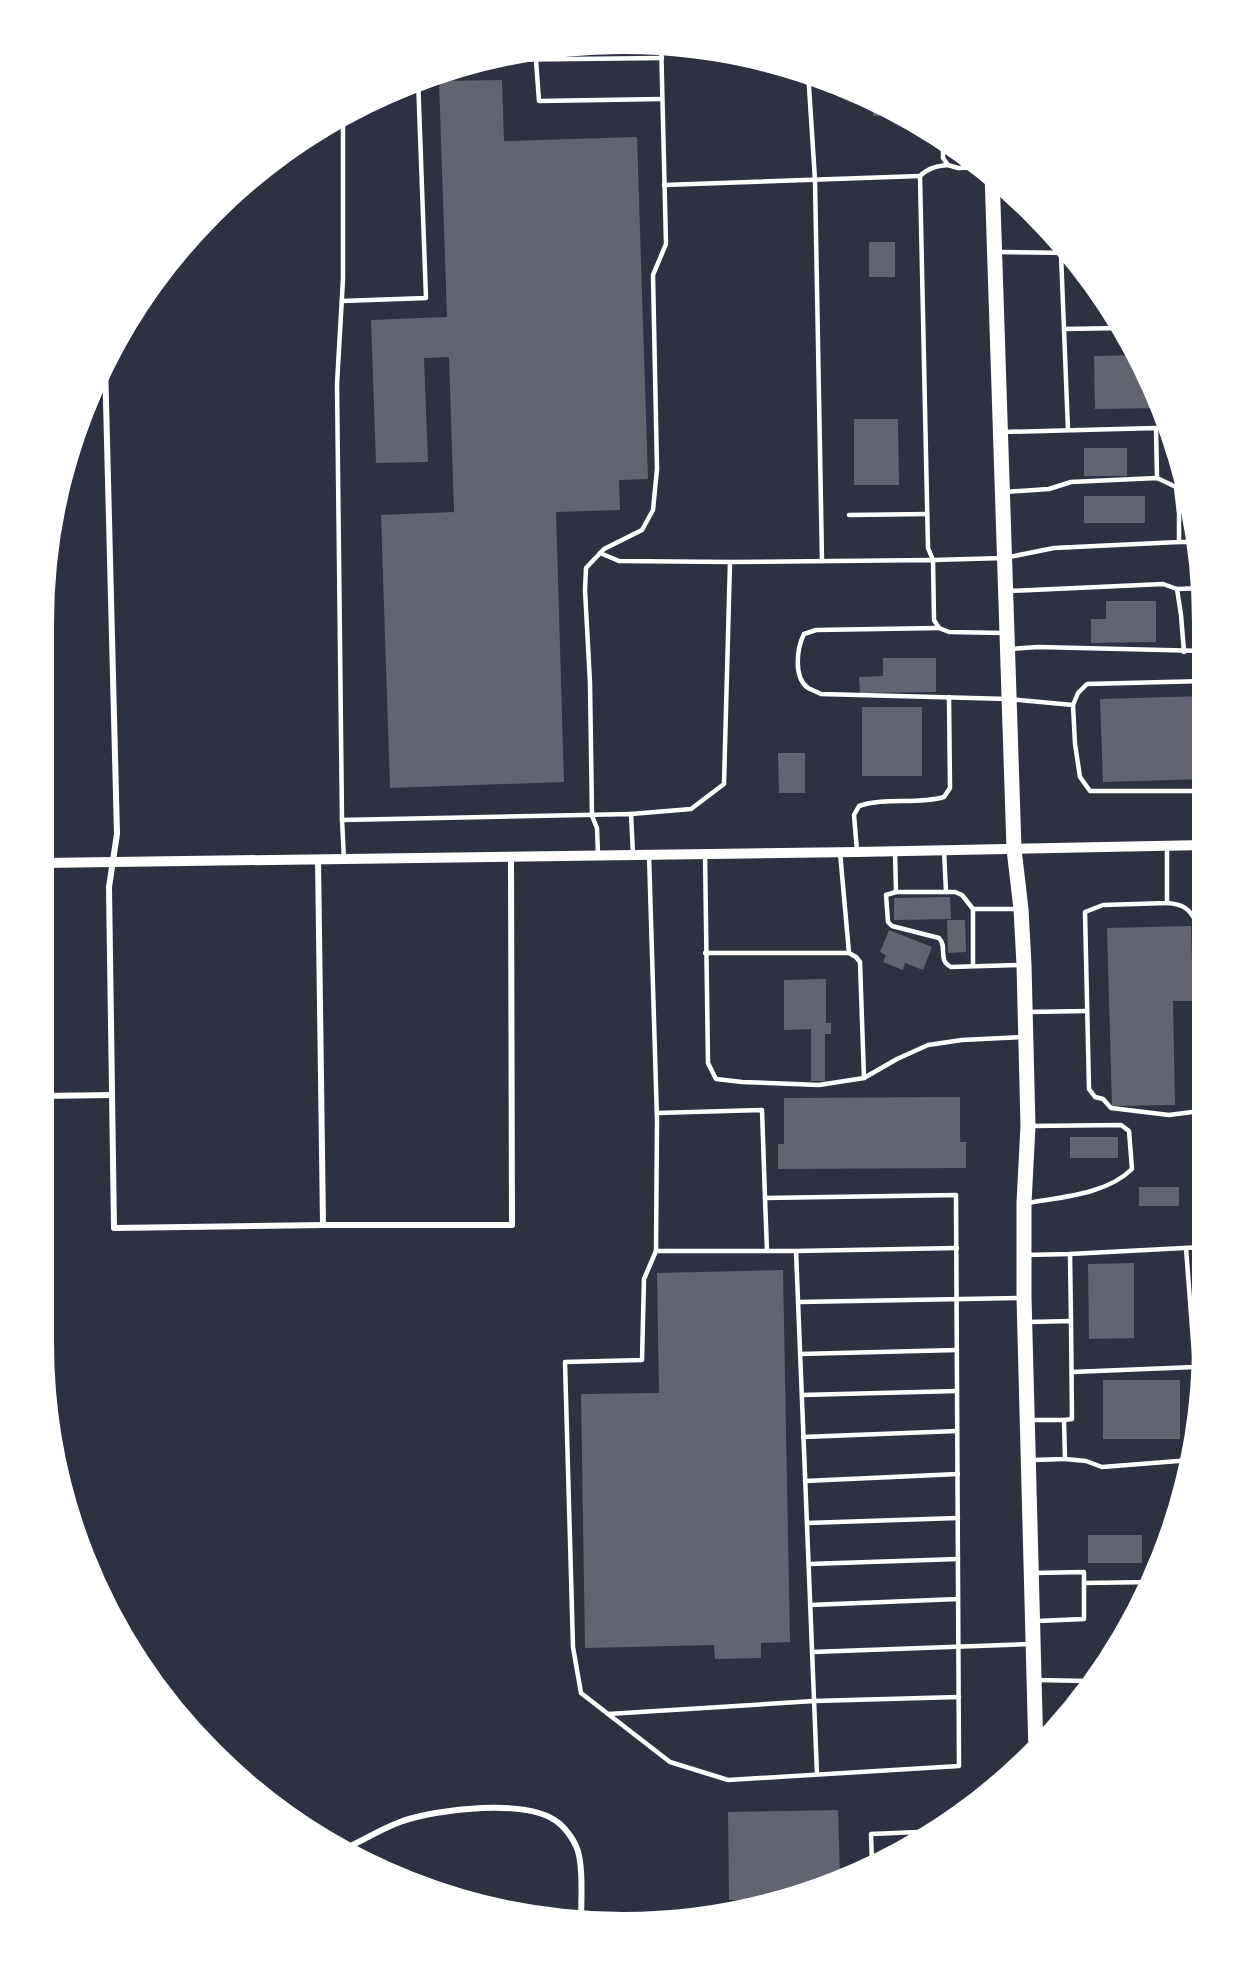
<svg xmlns="http://www.w3.org/2000/svg" width="1246" height="1966" font-family="'Space Grotesk',sans-serif">
	<style>
		.building { fill: #626471 }
		.lines { fill: none; stroke-linecap: round; stroke-linejoin: round }
		.service { stroke: #fff; stroke-width: 4.5 }
		.minor { stroke: #fff; stroke-width: 6 }
		.tertiary { stroke: #fff; stroke-width: 10 }
		.primary { stroke: #fff; stroke-width: 15 }
		.rim { fill: none; stroke: #fff; stroke-width: 8 }
	</style>
	<rect width="100%" height="100%" fill="#2d3142"/>
	<g class="building">
		<polygon points="502,80 504,141 637,137 648,479 619,480 620,510 556,512 564,782 390,788 381,515 454,512 449,357 424,358 428,462 376,463 371,320 447,317 439,81"/>
		<polygon points="872,96 882,99 907,115 873,116"/>
		<rect x="869" y="242" width="26" height="35"/>
		<polygon points="1141,355 1147,364 1163,408 1095,409 1094,356"/>
		<polygon points="854,419 898,419 899,485 854,485"/>
		<rect x="1084" y="448" width="43" height="28"/>
		<rect x="1084" y="496" width="61" height="27"/>
		<polygon points="1106,601 1156,601 1156,642 1091,643 1091,619 1106,619"/>
		<polygon points="883,658 936,658 936,692 860,693 859,677 883,676"/>
		<polygon points="1204,696 1205,779 1103,782 1100,699"/>
		<rect x="862" y="707" width="60" height="69"/>
		<polygon points="778,753 805,753 805,793 779,793"/>
		<polygon points="950,897 951,919 894,920 894,898"/>
		<polygon points="947,920 965,920 966,952 948,953"/>
		<polygon points="1191,926 1193,1001 1173,1001 1175,1105 1112,1106 1107,928"/>
		<polygon points="889,930 932,947 923,970 905,963 903,970 883,962 886,955 880,952"/>
		<polygon points="826,979 826,1023 831,1023 831,1034 825,1034 825,1081 811,1081 811,1029 784,1030 784,980"/>
		<polygon points="960,1097 960,1142 966,1142 966,1168 778,1169 778,1144 784,1144 784,1098"/>
		<rect x="1070" y="1137" width="48" height="21"/>
		<rect x="1139" y="1187" width="40" height="19"/>
		<polygon points="1134,1263 1134,1338 1089,1339 1088,1264"/>
		<polygon points="783,1270 790,1642 761,1643 761,1658 715,1659 714,1645 585,1648 581,1394 659,1393 657,1273"/>
		<rect x="1103" y="1380" width="77" height="59"/>
		<rect x="1088" y="1535" width="54" height="28"/>
		<polygon points="838,1810 840,1877 792,1899 729,1900 728,1812"/>
	</g>
	<g class="lines">
		<g class="service">
			<polyline points="477,60 662,58"/>
			<polyline points="536,60 539,101 662,99"/>
			<polyline points="808,71 815,180 822,561"/>
			<polyline points="343,112 343,279 337,384 342,820 631,814 633,854"/>
			<polyline points="943,137 943,158 948,165 958,168 986,167"/>
			<path d="M948,165C937,166 928,168 920,176L928,548L933,560L1004,558L1054,548L1179,542V513L1176,487L1157,478L1071,482L1049,489L1005,492"/>
			<polyline points="664,185 920,176"/>
			<polyline points="996,187 1007,186"/>
			<polyline points="998,252 1072,253"/>
			<polyline points="1061,254 1068,430"/>
			<polyline points="342,301 426,298 418,78"/>
			<polyline points="1064,329 1122,328"/>
			<polyline points="1003,432 1156,428 1157,478"/>
			<polyline points="849,515 927,514"/>
			<polyline points="1179,542 1199,542"/>
			<polyline points="600,553 619,561 730,562 933,560 934,620 939,628 949,632 1004,633"/>
			<polyline points="1177,589 1181,615 1184,652"/>
			<polyline points="1008,591 1163,584 1177,589 1206,588"/>
			<path d="M939,628L816,630L804,634C797,648 793,677 808,688C812,690 817,692 821,694L1009,699L1073,705L1075,744L1080,777L1090,791H1205"/>
			<polyline points="1010,649 1038,647 1205,651"/>
			<polyline points="1073,705 1078,693 1087,684 1205,681"/>
			<polyline points="631,814 691,809 724,784 730,562"/>
			<polyline points="342,820 344,859"/>
			<polyline points="1167,846 1167,903 1103,905 1085,912 1089,1089 1095,1097 1103,1099 1111,1108 1169,1115 1200,1111 1203,1105"/>
			<polyline points="944,850 946,892"/>
			<path d="M857,851L854,815L859,806C886,797 916,805 944,797L950,788L949,697"/>
			<polyline points="840,852 849,953"/>
			<polyline points="895,852 896,892"/>
			<polyline points="705,853 708,1063 716,1079 742,1082 819,1085 864,1078 897,1059 928,1045 962,1040 1022,1037"/>
			<polyline points="649,854 657,1120 656,1251 796,1251 957,1248"/>
			<polyline points="598,855 597,828 592,816 590,683 585,590 586,568 604,549 642,530 653,510 657,469 653,275 666,244 661,40"/>
			<path d="M1167,903C1183,904 1190,909 1196,922L1199,1015L1204,1083"/>
			<polyline points="973,909 1018,909"/>
			<polyline points="705,953 849,953 856,957 860,962 864,1078"/>
			<path d="M973,966V909L962,895L955,892H896L886,895L888,922L892,926L939,938C948,947 937,960 951,967L1021,965"/>
			<polyline points="1028,1012 1087,1011"/>
			<polyline points="657,1113 762,1110 765,1198"/>
			<path d="M1028,1203C1062,1197 1107,1194 1132,1169L1129,1131L1121,1125L1031,1126"/>
			<polyline points="656,1251 644,1279 642,1360 565,1362 573,1647 581,1693 670,1762 728,1780 959,1766 956,1195 765,1198 767,1251"/>
			<polyline points="796,1251 817,1774"/>
			<polyline points="1070,1254 1071,1321"/>
			<polyline points="1026,1255 1070,1254 1203,1247"/>
			<polyline points="799,1302 1021,1298"/>
			<polyline points="1191,1311 1203,1310"/>
			<polyline points="1028,1322 1071,1321 1072,1419 1064,1420"/>
			<polyline points="800,1354 957,1350"/>
			<polyline points="1195,1367 1198,1433"/>
			<polyline points="1072,1372 1195,1367 1186,1248"/>
			<polyline points="802,1395 957,1391"/>
			<polyline points="1031,1420 1064,1420 1065,1459 1032,1460"/>
			<polyline points="803,1437 957,1431"/>
			<polyline points="1065,1459 1086,1461 1102,1467 1191,1460"/>
			<polyline points="805,1481 958,1474"/>
			<polyline points="807,1523 958,1518"/>
			<polyline points="809,1564 958,1559"/>
			<polyline points="1034,1573 1084,1572 1084,1619 1037,1621"/>
			<polyline points="1084,1583 1154,1582"/>
			<polyline points="810,1605 958,1599"/>
			<polyline points="812,1652 1030,1644"/>
			<polyline points="1036,1680 1088,1681 1088,1695"/>
			<polyline points="608,1714 814,1701 959,1697"/>
			<polyline points="872,1863 871,1834 942,1831"/>
		</g>
		<g class="minor">
			<polyline points="105,362 117,834 109,887 114,1228 323,1225 512,1225 511,857"/>
			<polyline points="318,859 323,1225"/>
			<polyline points="41,1096 112,1095"/>
			<path d="M198,1741C223,1746 252,1787 269,1807"/>
			<path d="M346,1848C364,1840 381,1829 400,1822C435,1809 530,1797 560,1824C566,1829 573,1839 576,1846C584,1862 581,1904 581,1923"/>
		</g>
		<polyline class="tertiary" points="42,863 857,852 1205,845"/>
		<polyline class="primary" points="992,173 1014,849 1021,909 1024,965 1028,1126 1024,1203 1024,1297 1036,1753"/>
	</g>
	<path d="M0 0H1246V1966H0ZM623 50H623A573 573 0 0 1 1196 623V1343A573 573 0 0 1 623 1916H623A573 573 0 0 1 50 1343V623A573 573 0 0 1 623 50Z" fill="#fff" fill-rule="evenodd"/>
	<path class="rim" d="M623 50H623A573 573 0 0 1 1196 623V1343A573 573 0 0 1 623 1916H623A573 573 0 0 1 50 1343V623A573 573 0 0 1 623 50Z"/>
</svg>
